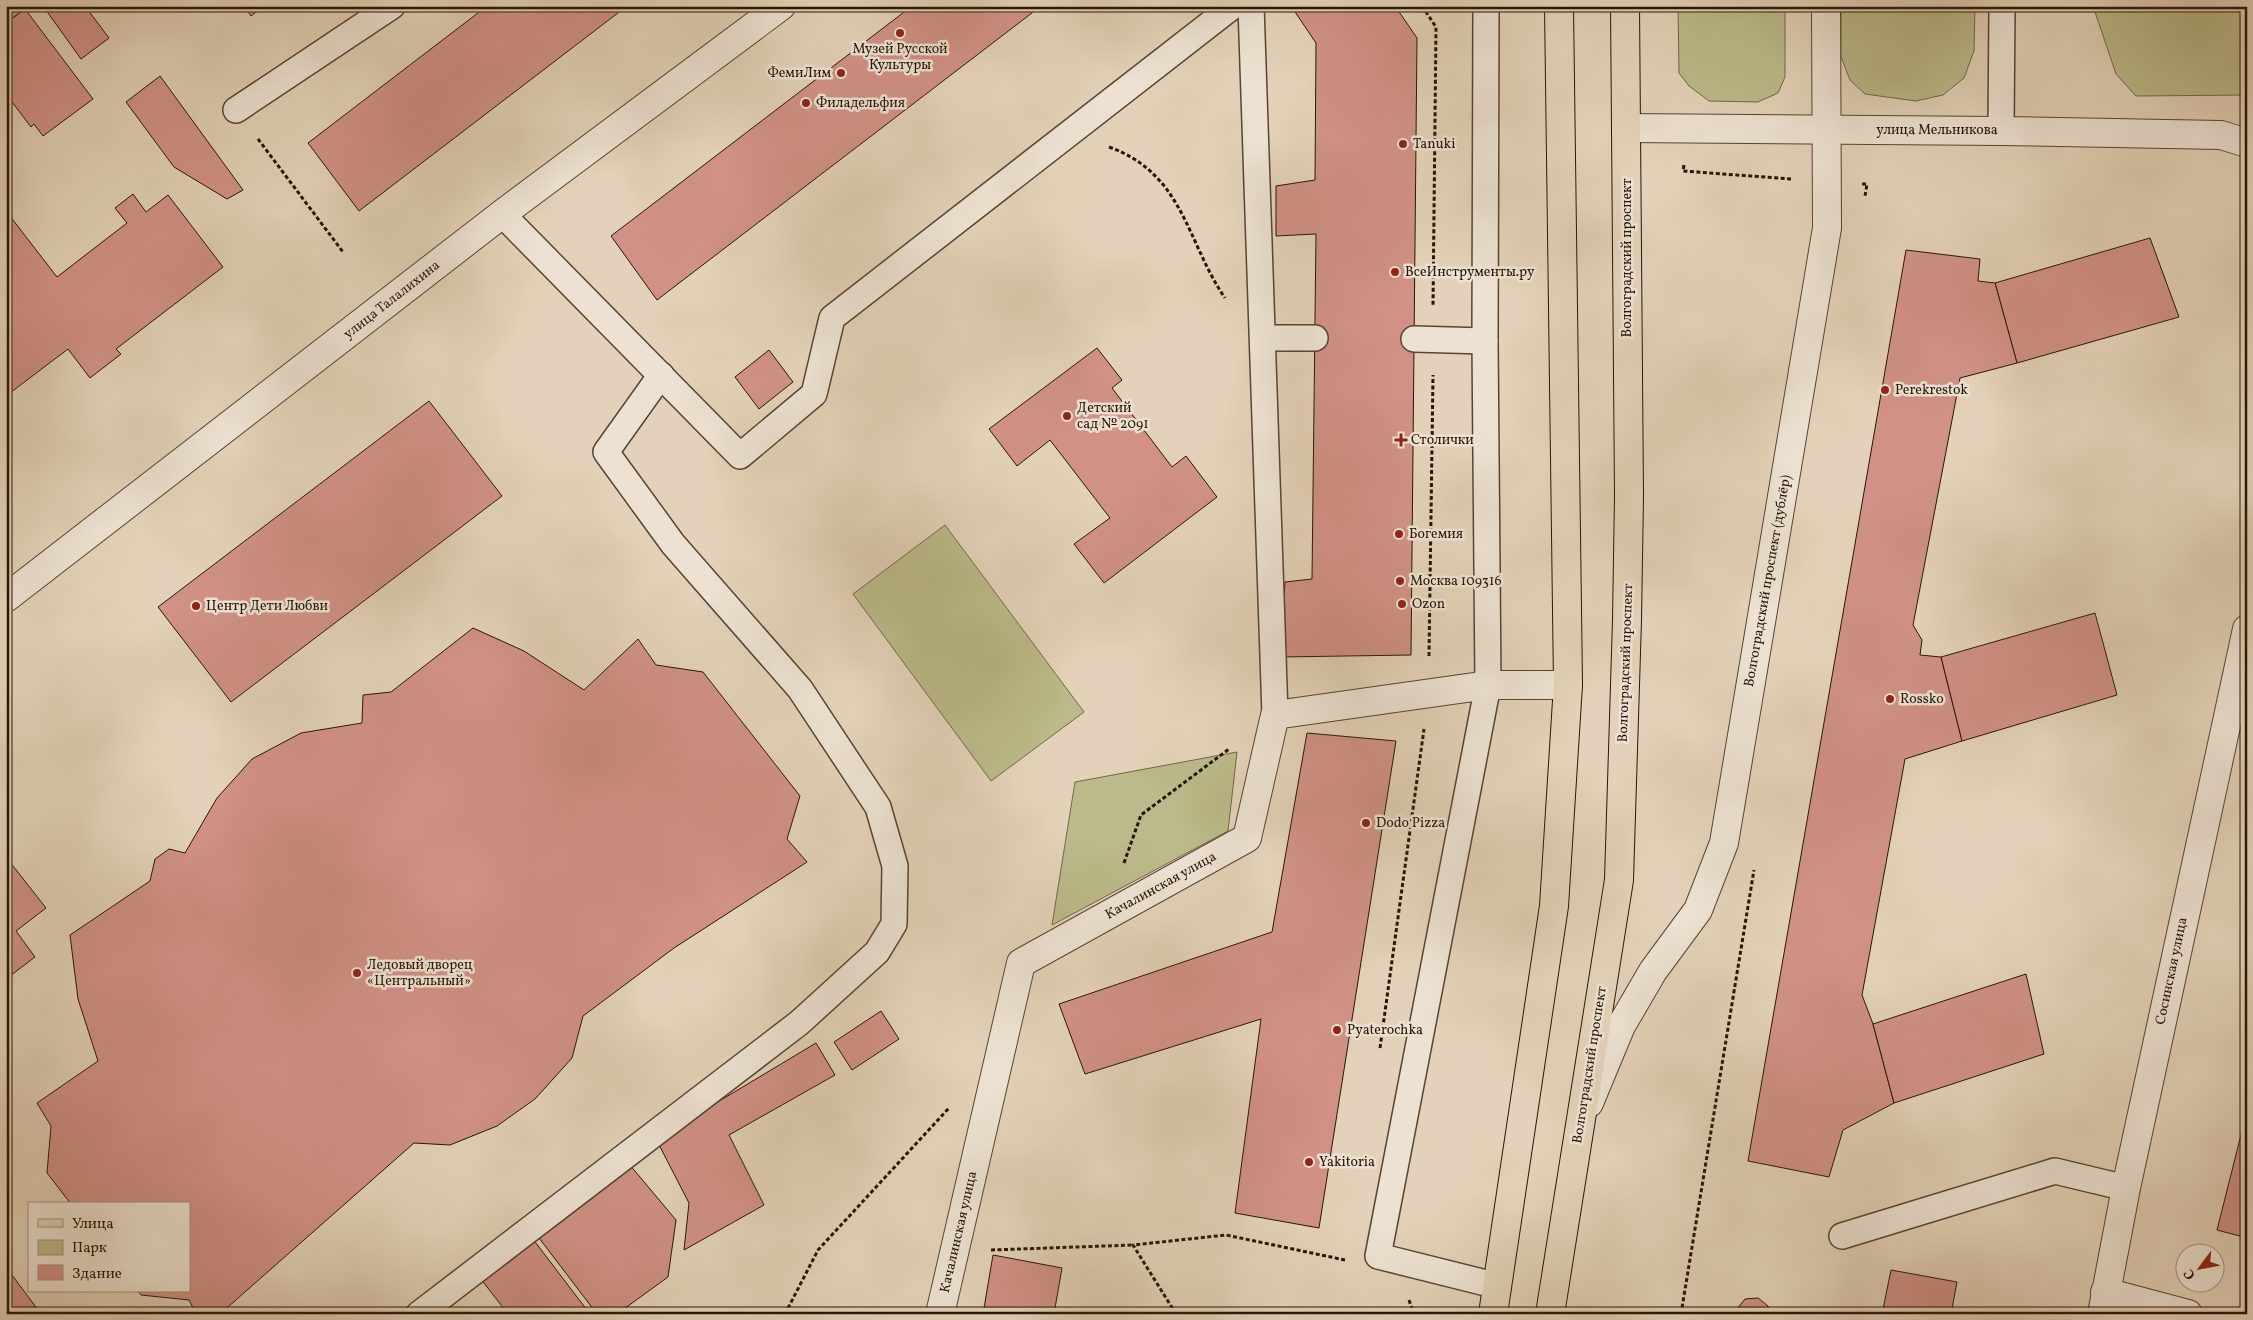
<svg xmlns="http://www.w3.org/2000/svg" width="2253" height="1320" font-family="Vollkorn,serif">
	<style>
		.green { fill: #bbba8a; stroke: #726849 }
		.building { fill: #d19187; stroke: #281508 }
		.lines { fill: none; stroke-linecap: round; stroke-linejoin: round }
		.service-casing { stroke: #574434; stroke-width: 28 }
		.minor-casing { stroke: #574434; stroke-width: 30 }
		.tertiary-casing { stroke: #574434; stroke-width: 30 }
		.primary-casing { stroke: #281508; stroke-width: 30 }
		.path { stroke: #281508; stroke-width: 3; stroke-dasharray: 4 2.5; stroke-linecap: butt }
		.service { stroke: #ede2d2; stroke-width: 25 }
		.minor { stroke: #ede2d2; stroke-width: 28 }
		.tertiary { stroke: #ede2d2; stroke-width: 28 }
		.primary { stroke: #e3d2b9; stroke-width: 28 }
		.poi-dot { fill: #8f2418; stroke: #ede2d2; stroke-width: 2 }
		.labels { text-anchor: middle; dominant-baseline: central; stroke-width: 5; stroke-linejoin: round; paint-order: stroke }
		.poi-label { font-size: 14px; fill: #281508; stroke: #ede2d2; text-anchor: start }
		.street-label { font-size: 14px; fill: #281508; stroke: #ede2d2 }
	</style>
	<rect width="100%" height="100%" fill="#e3d2b9"/>
	<filter id="stains"><feTurbulence type="fractalNoise" baseFrequency=".004" numOctaves="4"/><feColorMatrix values="0 0 0 0 .2 0 0 0 0 .09 0 0 0 0 .02 0 0 0 .5 -.17"/></filter>
	<radialGradient id="worn" r=".72"><stop offset=".6" stop-color="#630" stop-opacity="0"/><stop offset="1" stop-color="#630" stop-opacity=".3"/></radialGradient>
	<g class="green">
		<polygon points="1678,6 1785,6 1785,77 1778,93 1758,102 1709,101 1689,86 1679,73"/>
		<polygon points="1841,6 1975,6 1974,51 1964,78 1943,95 1916,101 1865,94 1850,80 1841,57"/>
		<polygon points="2093,6 2247,6 2247,95 2136,96 2116,74"/>
		<polygon points="945,525 1084,712 991,781 853,594"/>
		<polygon points="1237,752 1228,831 1052,925 1075,782"/>
	</g>
	<g class="building">
		<polygon points="6,6 23,6 25,9 6,23"/>
		<polygon points="43,6 85,6 109,38 81,59"/>
		<polygon points="244,6 264,6 251,16"/>
		<polygon points="487,6 627,6 359,211 308,143"/>
		<polygon points="912,6 1041,6 657,300 611,236"/>
		<polygon points="1291,6 1395,6 1417,38 1411,655 1280,657 1285,582 1312,579 1316,234 1276,236 1276,186 1315,180 1316,43"/>
		<polygon points="25,9 93,99 43,136 34,124 31,127 6,94 6,23"/>
		<polygon points="160,76 243,190 227,199 174,167 126,102"/>
		<polygon points="133,194 146,212 168,195 223,267 116,349 121,354 90,378 68,349 6,396 6,211 57,277 127,223 115,208"/>
		<polygon points="2150,238 2179,317 2017,363 1995,283"/>
		<polygon points="1906,250 1980,259 1978,281 1995,283 2017,363 1960,378 1913,625 1922,640 1920,655 1941,657 1962,741 1905,759 1862,995 1873,1024 1894,1103 1843,1130 1829,1177 1748,1161"/>
		<polygon points="1097,348 1122,380 1112,388 1172,467 1186,456 1217,497 1104,583 1074,544 1110,518 1050,440 1017,466 989,429"/>
		<polygon points="769,350 793,382 759,409 735,377"/>
		<polygon points="429,401 502,496 231,702 158,607"/>
		<polygon points="2095,613 2117,695 1962,741 1941,657"/>
		<polygon points="473,628 524,651 584,690 638,639 656,665 703,672 800,796 787,839 807,862 674,948 583,1016 572,1058 535,1099 497,1126 450,1145 414,1143 220,1314 196,1314 189,1300 141,1295 138,1291 189,1291 189,1204 71,1204 47,1173 51,1126 37,1103 98,1061 78,999 70,935 150,881 155,859 169,849 185,853 217,798 252,759 301,733 362,723 363,695 391,692"/>
		<polygon points="1307,733 1396,741 1319,1228 1235,1213 1261,1019 1085,1074 1059,1004 1272,932"/>
		<polygon points="6,857 46,908 16,931 35,957 6,979"/>
		<polygon points="2026,974 2044,1054 1894,1103 1873,1024"/>
		<polygon points="881,1011 899,1039 852,1070 834,1042"/>
		<polygon points="816,1043 835,1075 729,1135 764,1205 684,1250 689,1203 656,1139"/>
		<polygon points="2247,1111 2247,1238 2217,1230"/>
		<polygon points="624,1158 676,1220 668,1277 617,1314 597,1314 533,1230"/>
		<polygon points="529,1234 590,1314 508,1314 477,1274"/>
		<polygon points="993,1255 1062,1268 1054,1314 983,1314"/>
		<polygon points="6,1267 41,1314 6,1314"/>
		<polygon points="1891,1270 1957,1282 1951,1314 1882,1314"/>
		<polygon points="1758,1298 1768,1306 1769,1314 1738,1314 1737,1309 1745,1299"/>
	</g>
	<g class="lines">
		<defs>
			<g id="service">
				<polyline points="1251,6 1275,715"/>
				<polyline points="1486,6 1485,341 1488,685 1378,1256 1498,1286"/>
				<polyline points="236,110 392,6"/>
				<polyline points="2001,131 2002,6"/>
				<polyline points="502,214 740,456 814,394 832,318 1233,6"/>
				<polyline points="1263,338 1315,338"/>
				<polyline points="1414,339 1485,341"/>
				<polyline points="1842,1236 2055,1171 2126,1188"/>
				<polyline points="419,1314 799,1023 877,952 894,924 895,866 878,807 800,689 673,544 606,452 661,375"/>
			</g>
			<g id="minor">
				<polyline points="1589,1103 1621,1026 1653,971 1698,910 1724,843 1827,228 1826,6"/>
				<polyline points="2105,1292 2188,1314"/>
				<polyline points="940,1314 1021,963 1247,838 1275,715 1488,685 1568,685"/>
				<polyline points="2102,1314 2126,1188 2247,629"/>
			</g>
			<g id="tertiary">
				<polyline points="1626,128 2001,131 2221,135 2247,143"/>
				<polyline points="6,598 502,214 781,6"/>
			</g>
			<g id="primary">
				<polyline points="1493,1314 1554,906 1568,685 1559,6"/>
				<polyline points="1550,1314 1619,880 1627,620 1629,496 1625,6"/>
			</g>
		</defs>
		<use href="#service" class="service-casing"/>
		<use href="#minor" class="minor-casing"/>
		<use href="#tertiary" class="tertiary-casing"/>
		<use href="#primary" class="primary-casing"/>
		<g class="path">
			<polyline points="1422,6 1436,27 1433,306"/>
			<polyline points="258,139 343,252"/>
			<path d="M1109,147C1184,174 1186,241 1225,298"/>
			<polyline points="1684,165 1683,171 1791,179"/>
			<polyline points="1862,184 1867,184 1865,196"/>
			<polyline points="1429,656 1433,375"/>
			<polyline points="1124,863 1141,815 1229,749"/>
			<polyline points="1380,1048 1424,729"/>
			<polyline points="991,1250 1133,1245"/>
			<polyline points="1409,1300 1414,1314"/>
			<polyline points="785,1314 818,1250 949,1108"/>
			<polyline points="1176,1314 1133,1245 1226,1235 1345,1260"/>
			<polyline points="1681,1314 1754,870"/>
		</g>
		<use href="#service" class="service"/>
		<use href="#minor" class="minor"/>
		<use href="#tertiary" class="tertiary"/>
		<use href="#primary" class="primary"/>
	</g>
	<g class="poi-dot">
		<circle cx="900" cy="33" r="5"/>
		<circle cx="841" cy="73" r="5"/>
		<circle cx="806" cy="103" r="5"/>
		<circle cx="1403" cy="144" r="5"/>
		<circle cx="1395" cy="272" r="5"/>
		<circle cx="1885" cy="390" r="5"/>
		<circle cx="1067" cy="416" r="5"/>
		<path d="M1398.5 432.5h5v5h5v5h-5v5h-5v-5h-5v-5h5z"/>
		<circle cx="1399" cy="534" r="5"/>
		<circle cx="1400" cy="581" r="5"/>
		<circle cx="1402" cy="604" r="5"/>
		<circle cx="196" cy="606" r="5"/>
		<circle cx="1890" cy="699" r="5"/>
		<circle cx="1366" cy="823" r="5"/>
		<circle cx="357" cy="973" r="5"/>
		<circle cx="1337" cy="1030" r="5"/>
		<circle cx="1309" cy="1162" r="5"/>
	</g>
	<g class="labels">
		<g class="poi-label">
			<text x="900" y="49" text-anchor="middle">Музей Русской<tspan x="900" dy="16">Культуры</tspan></text>
			<text x="831" y="73" text-anchor="end">ФемиЛим</text>
			<text x="816" y="103">Филадельфия</text>
			<text x="1413" y="144">Tanuki</text>
			<text x="1405" y="272">ВсеИнструменты.ру</text>
			<text x="1895" y="390">Perekrestok</text>
			<text x="1077" y="408">Детский<tspan x="1077" dy="16">сад № 2091</tspan></text>
			<text x="1411" y="440">Столички</text>
			<text x="1409" y="534">Богемия</text>
			<text x="1410" y="581">Москва 109316</text>
			<text x="1412" y="604">Ozon</text>
			<text x="206" y="606">Центр Дети Любви</text>
			<text x="1900" y="699">Rossko</text>
			<text x="1376" y="823">Dodo Pizza</text>
			<text x="367" y="965">Ледовый дворец<tspan x="367" dy="16">«Центральный»</tspan></text>
			<text x="1347" y="1030">Pyaterochka</text>
			<text x="1319" y="1162">Yakitoria</text>
		</g>
		<g class="street-label">
			<text x="1937" y="130">улица Мельникова</text>
			<text transform="translate(1627 258) rotate(-90)">Волгоградский проспект</text>
			<text transform="translate(392 300) rotate(-38)">улица Талалихина</text>
			<text transform="translate(1768 581) rotate(-80)">Волгоградский проспект (дублёр)</text>
			<text transform="translate(1626 663) rotate(-88)">Волгоградский проспект</text>
			<text transform="translate(1161 886) rotate(-29)">Качалинская улица</text>
			<text transform="translate(2172 971) rotate(-78)">Сосинская улица</text>
			<text transform="translate(1590 1065) rotate(-81)">Волгоградский проспект</text>
			<text transform="translate(959 1232) rotate(-77)">Качалинская улица</text>
		</g>
	</g>
	<rect width="2253" height="1320" fill="none" stroke="#e3d2b9" stroke-width="25"/>
	<rect x="8" y="8" width="2238" height="1305" fill="none" stroke="#281508" stroke-width="2.5"/>
	<rect x="12" y="12" width="2228" height="1295" fill="none" stroke="#281508"/>
	<rect x="28" y="1202" width="162" height="90" fill="#ede2d2" stroke="#9e9081"/>
	<rect x="38" y="1219" width="25" height="8" fill="#e3d2b9" stroke="#9e9081"/>
	<text x="72" y="1228" font-size="15" fill="#281508">Улица</text>
	<rect x="38" y="1240" width="25" height="15" fill="#bbba8a" stroke="#9e9081"/>
	<text x="72" y="1252" font-size="15" fill="#281508">Парк</text>
	<rect x="38" y="1265" width="25" height="15" fill="#d19187" stroke="#9e9081"/>
	<text x="72" y="1278" font-size="15" fill="#281508">Здание</text>
	<g transform="translate(2200 1268) rotate(238)"><circle r="24" fill="#ede2d2" stroke="#9e9081"/>
	<path d="M0-4L9 19L0 12L-9 19Z" fill="#8f2418"/>
	<text y="-8" font-size="14" font-weight="bold" text-anchor="middle" fill="#281508">С</text>
	</g>
	<rect width="100%" height="100%" filter="url(#stains)"/>
	<rect width="100%" height="100%" fill="url(#worn)"/>
</svg>
